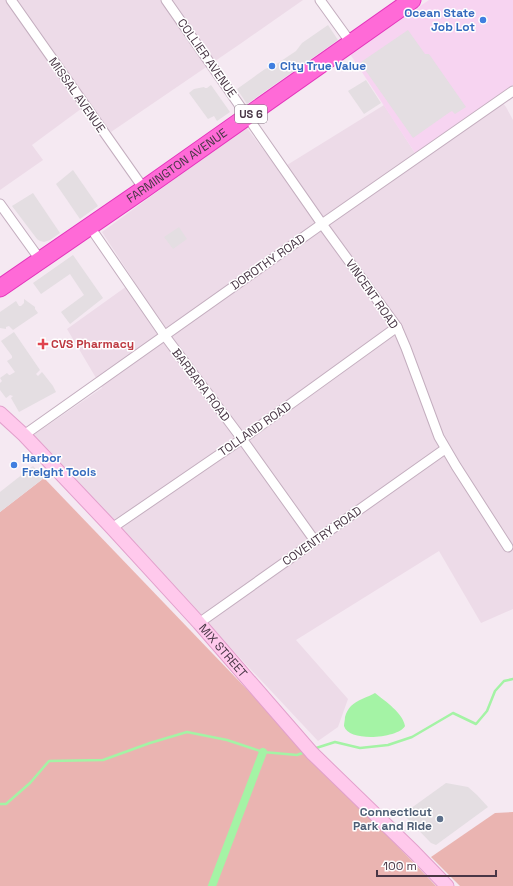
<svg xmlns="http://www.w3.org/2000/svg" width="513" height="886" font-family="'Space Grotesk',sans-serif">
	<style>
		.residential { fill: #eddbe8 }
		.commercial { fill: #f7d4f1 }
		.green { fill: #eab4b1 }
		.parking { fill: #e4dee2 }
		.water { fill: #a4f3a5 }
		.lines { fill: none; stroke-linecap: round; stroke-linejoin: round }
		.stream { stroke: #a4f3a5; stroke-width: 2.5 }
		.canal { stroke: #a4f3a5; stroke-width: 8 }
		.street-casing { stroke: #c4aebf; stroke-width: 11 }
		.secondary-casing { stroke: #e2a0cc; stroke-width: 15 }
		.highway-casing { stroke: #e335bb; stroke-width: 19 }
		.street { stroke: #fff; stroke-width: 9 }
		.secondary { stroke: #ffc9ec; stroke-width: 13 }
		.highway { stroke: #ff6ad7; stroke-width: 17 }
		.shop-dot { fill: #3f7fe0; stroke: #fff; stroke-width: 1.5 }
		.health-dot { fill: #e0444e; stroke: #fff; stroke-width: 1.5 }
		.service-dot { fill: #5c6f8a; stroke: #fff; stroke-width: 1.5 }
		.labels { text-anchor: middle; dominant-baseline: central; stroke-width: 3; stroke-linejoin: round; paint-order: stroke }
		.shield { fill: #fff; stroke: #80737e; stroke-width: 1 }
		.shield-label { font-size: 11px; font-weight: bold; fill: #493746 }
		.shop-label { font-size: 12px; font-weight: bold; fill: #366cbe; stroke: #fff; text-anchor: start }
		.street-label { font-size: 12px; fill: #493746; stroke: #fff }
		.health-label { font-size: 12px; font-weight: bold; fill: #be3a42; stroke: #fff; text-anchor: start }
		.service-label { font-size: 12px; font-weight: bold; fill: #4e5e75; stroke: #fff; text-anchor: end }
	</style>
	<rect width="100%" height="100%" fill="#f5e9f2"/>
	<g class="residential">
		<polygon points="0,0 303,0 240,44 111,132 89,103 32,145 43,160 0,190"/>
		<polygon points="497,96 506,107 513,120 513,609 481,623 439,551 296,640 348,699 338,727 318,741 32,436 102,388 67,329 134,281 102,232 246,127 279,170 384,105 415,153"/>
	</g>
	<polygon class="commercial" points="429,0 513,0 513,85 415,153 350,54"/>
	<g class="green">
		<polygon points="44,478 436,886 0,886 0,512"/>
		<polygon points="513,812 513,886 460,886 431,857 495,813"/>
	</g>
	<g class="parking">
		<polygon points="328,25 338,40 247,104 237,89 265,69 275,65 296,51 302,43"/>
		<polygon points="408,30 425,54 429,54 466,107 455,114 452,111 450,112 413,138 361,64 361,62"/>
		<polygon points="366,80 381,103 364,114 348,91"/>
		<polygon points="211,85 230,112 217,121 214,116 208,119 189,93 194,89 204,87 205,88 207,88"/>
		<polygon points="73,170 98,206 80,219 56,184"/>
		<polygon points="33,193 60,233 50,240 44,242 40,241 37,239 12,206"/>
		<polygon points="179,227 187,239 173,249 164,237"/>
		<polygon points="73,255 103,298 70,324 61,312 84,295 70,274 41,294 33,283"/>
		<polygon points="24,299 35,307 35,309 38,313 13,330 9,326 6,327 6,329 0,328 0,312 16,301 19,306 21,306 24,303"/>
		<polygon points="14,332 40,370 36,374 38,376 42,372 53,386 56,392 19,412 11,398 13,396 10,395 6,398 0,390 0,383 2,381 0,378 7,373 9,375 10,375 15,372 7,361 12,358 12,356 1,341"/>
		<polygon points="33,466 44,478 0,512 0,492"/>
		<polygon points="446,783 468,787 477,795 488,807 436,845 431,843 403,814"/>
	</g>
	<path class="water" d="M375,693C385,701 403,713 405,726C399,738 349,743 344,726C344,723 345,720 345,717C346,713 348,709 351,706C357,700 368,697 375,693Z"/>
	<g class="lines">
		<g class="stream">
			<polyline points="313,749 335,742 360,748 388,745 412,737 453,713 476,724 487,711 495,691 504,681 513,679"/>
			<polyline points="0,804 6,804 30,783 49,761 103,760 150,743 187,732 227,740 263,752 297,755 305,752"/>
		</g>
		<polyline class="canal" points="212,886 263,752"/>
		<defs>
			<g id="street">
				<polyline points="11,0 144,189"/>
				<polyline points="166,0 322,224 397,327 406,348 439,437 456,466 508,547"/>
				<polyline points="320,0 351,43"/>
				<polyline points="0,204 41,261"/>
				<polyline points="90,227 165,336 242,439 315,541"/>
				<polyline points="24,435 322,224 513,91"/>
				<polyline points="112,528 242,439 397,327"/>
				<polyline points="199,623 445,449"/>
			</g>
			<g id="secondary">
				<path id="s1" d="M0,413L24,435L112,528L199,623L312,753L414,852L447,886"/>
			</g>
			<g id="highway">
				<path id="s2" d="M0,288L144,189L412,0"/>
			</g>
		</defs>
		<use href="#street" class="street-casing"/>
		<use href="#secondary" class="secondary-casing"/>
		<use href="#highway" class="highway-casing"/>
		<use href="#street" class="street"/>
		<use href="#secondary" class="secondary"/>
		<use href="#highway" class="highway"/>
	</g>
	<g class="shop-dot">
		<circle cx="483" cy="20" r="4"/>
		<circle cx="272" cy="66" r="4"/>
		<circle cx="14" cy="465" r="4"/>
	</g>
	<path class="health-dot" d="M41 338h4v4h4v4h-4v4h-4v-4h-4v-4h4z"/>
	<circle class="service-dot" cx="440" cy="819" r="4"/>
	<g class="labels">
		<rect class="shield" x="235" y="105" width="32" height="18" rx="3"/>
		<g class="shield-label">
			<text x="251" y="114">US 6</text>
		</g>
		<g class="shop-label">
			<text x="475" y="13" text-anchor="end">Ocean State<tspan x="475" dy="14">Job Lot</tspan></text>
			<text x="280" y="66">City True Value</text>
			<text x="22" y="458">Harbor<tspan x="22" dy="14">Freight Tools</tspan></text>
		</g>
		<g class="street-label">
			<text transform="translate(207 58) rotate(55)">COLLIER AVENUE</text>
			<text transform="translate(77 95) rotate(55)">MISSAL AVENUE</text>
			<text stroke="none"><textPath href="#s2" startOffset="215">FARMINGTON AVENUE</textPath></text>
			<text transform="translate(268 262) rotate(-35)">DOROTHY ROAD</text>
			<text transform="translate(372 294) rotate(55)">VINCENT ROAD</text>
			<text transform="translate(201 385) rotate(53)">BARBARA ROAD</text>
			<text transform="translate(255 429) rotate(-35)">TOLLAND ROAD</text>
			<text transform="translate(322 536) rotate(-35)">COVENTRY ROAD</text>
			<text stroke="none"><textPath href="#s1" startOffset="326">MIX STREET</textPath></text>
		</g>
		<g class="health-label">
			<text x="51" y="344">CVS Pharmacy</text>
		</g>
		<g class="service-label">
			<text x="432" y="812">Connecticut<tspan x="432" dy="14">Park and Ride</tspan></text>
		</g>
	</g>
	<path d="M377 870v6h119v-6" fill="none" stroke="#493746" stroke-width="2"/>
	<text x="383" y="870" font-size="12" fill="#493746" stroke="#ffffff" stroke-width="3" paint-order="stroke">100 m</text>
</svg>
